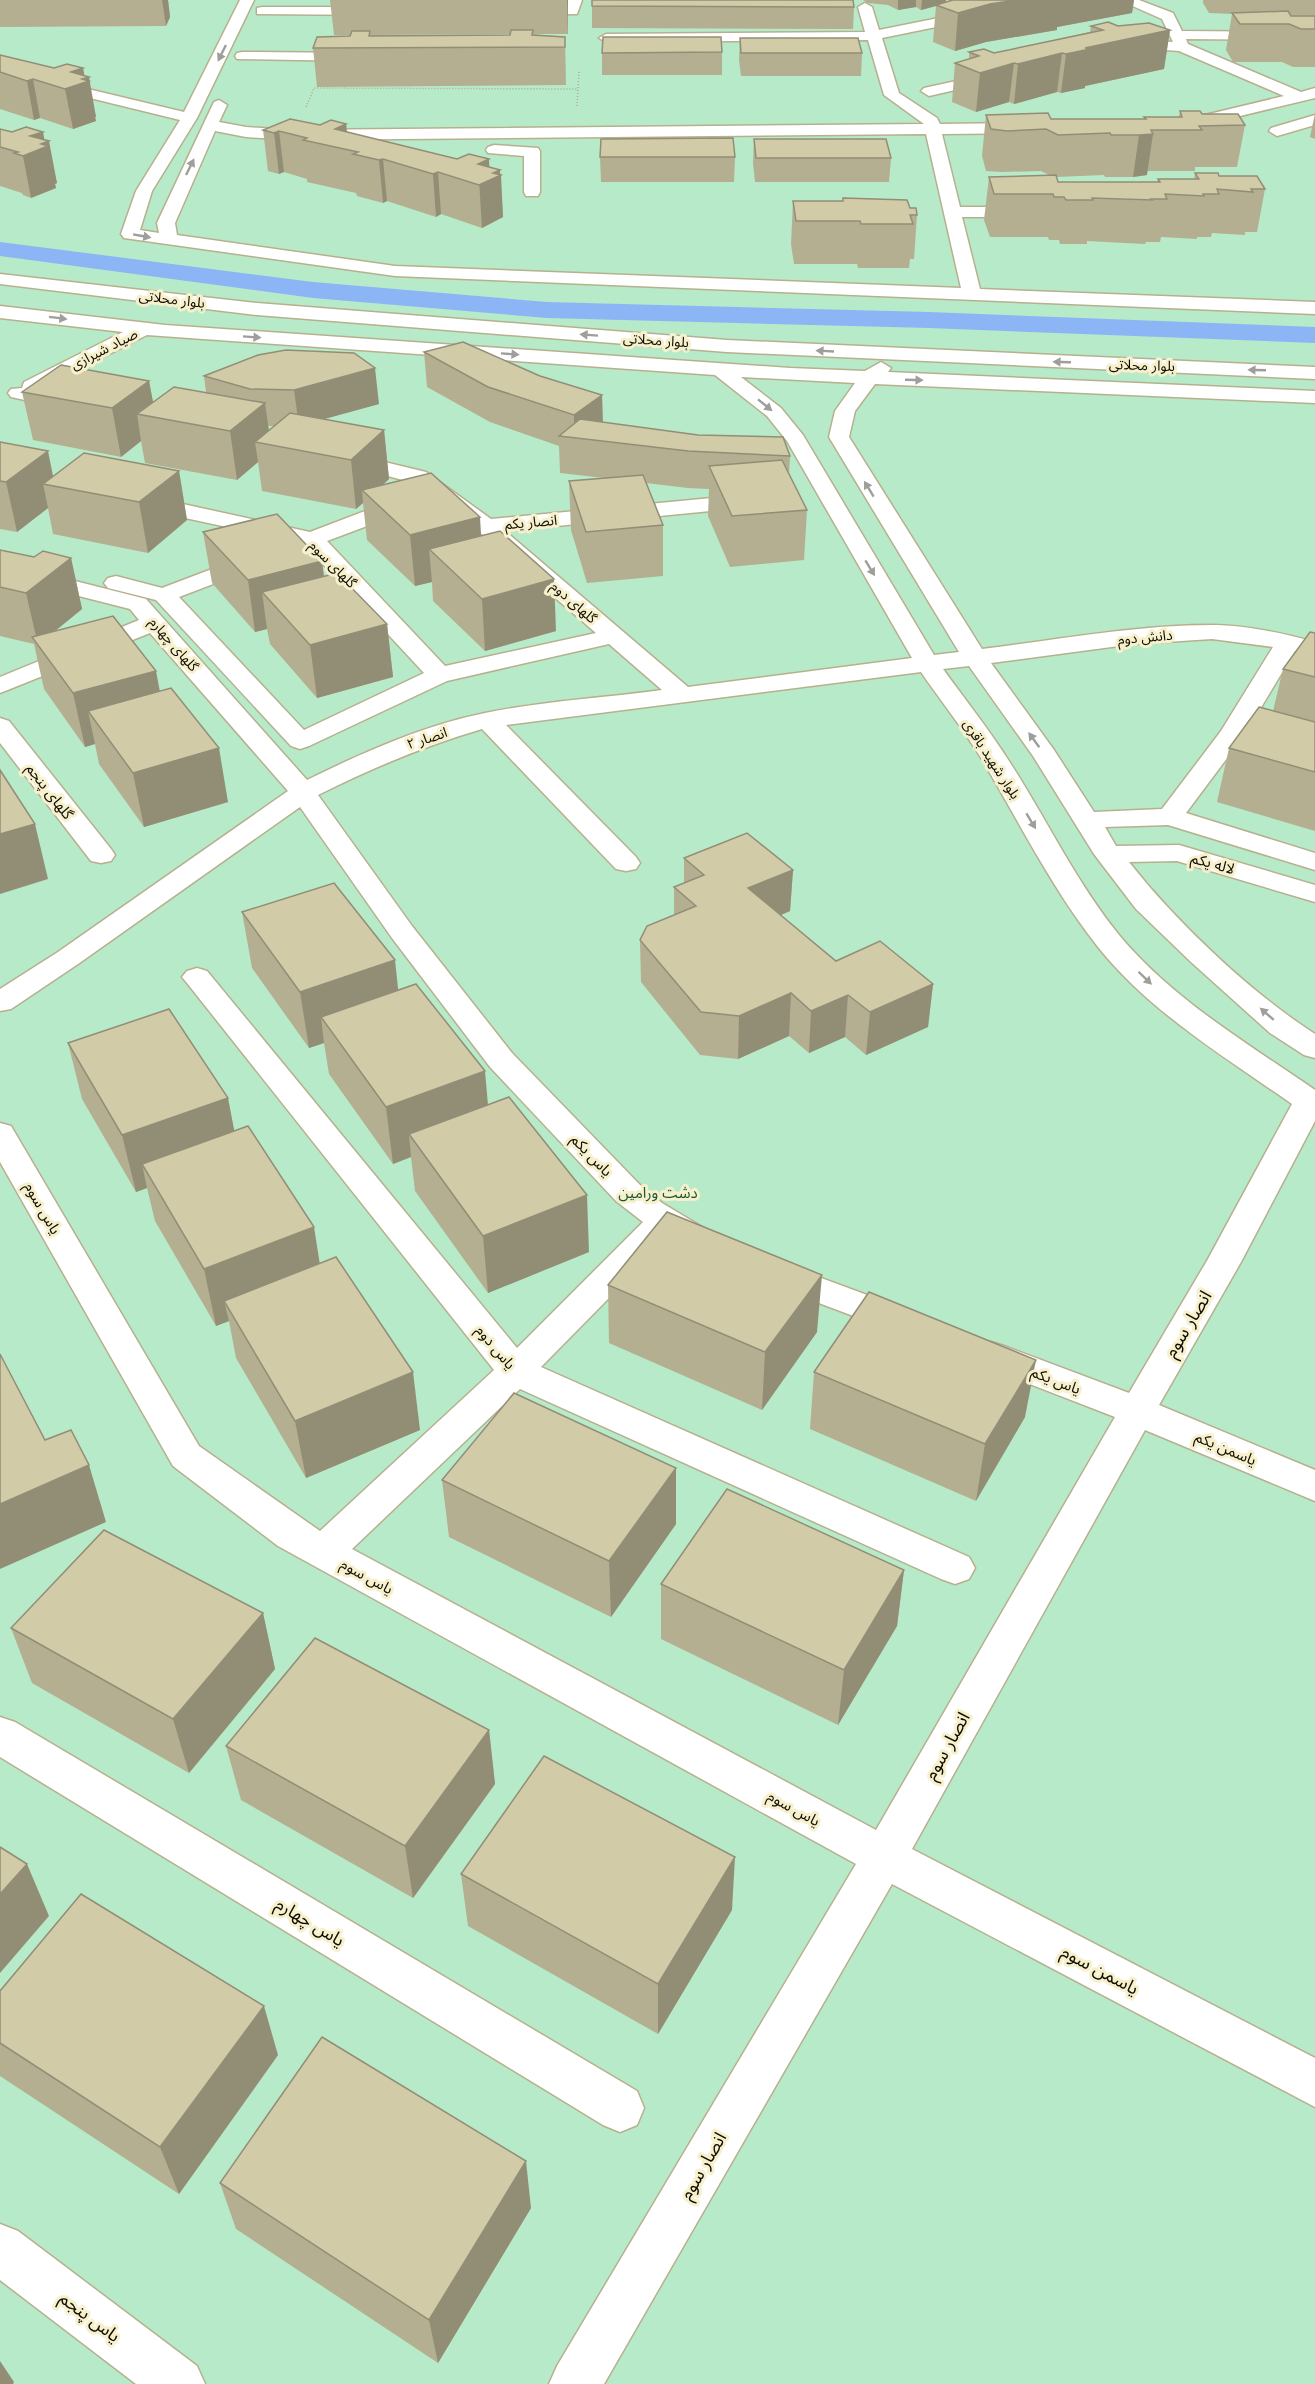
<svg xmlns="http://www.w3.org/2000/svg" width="1315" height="2384" font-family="Helvetica,'Noto Sans Arabic',sans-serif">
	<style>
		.green { fill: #b7eac9 }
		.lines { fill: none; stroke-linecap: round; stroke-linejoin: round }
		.canal { fill: #8cb5f6; fill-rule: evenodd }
		.minor-casing { stroke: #b7b08e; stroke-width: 3 }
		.path { stroke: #b0aa8e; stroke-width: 1.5; stroke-dasharray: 1 2; stroke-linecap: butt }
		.minor { fill: #fff; fill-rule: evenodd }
		.wall { fill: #b4af90; fill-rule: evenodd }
		.shaded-wall { fill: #928e76 }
		.building { fill: #d1cba8; stroke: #928e76; stroke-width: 1.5 }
		.oneway { fill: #9f9e9a }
		.labels { text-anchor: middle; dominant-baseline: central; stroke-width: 6; stroke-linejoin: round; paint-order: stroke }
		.far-street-label { font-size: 14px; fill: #0f0c02; stroke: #f7f0cc }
		.street-label { font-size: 15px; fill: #0f0c02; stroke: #f7f0cc }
		.park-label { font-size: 15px; fill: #1a5435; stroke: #f7f0cc }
		.near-street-label { font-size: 18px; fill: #0f0c02; stroke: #f7f0cc }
	</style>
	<rect width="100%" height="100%" fill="#f7f0cc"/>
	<rect class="green" x="0" y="0" width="1315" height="2384"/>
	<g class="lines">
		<polygon class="canal" points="0,242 313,282 547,302 929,312 1315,327 1315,343 929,328 547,318 313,298 0,256"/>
		<defs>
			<g id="minor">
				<path d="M240,0H254L197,118L152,191L140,230L159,233L157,223L214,102L219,100L227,105L219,122L246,127L293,130L924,124L884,95L868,40L606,42L599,38L606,34L865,32L858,7L865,3L872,7L879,30L1028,0H1055L1048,4L882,38L899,93L937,118L940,124L1029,123L1037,128L1029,133L942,134L960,207H1031L1040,212L1031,217H962L980,289L1315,302V314L395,276L124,238L121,234L136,191L180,120L0,76V68L184,112ZM215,131L246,137L293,140L926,134L961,288L395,266L177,235L175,223Z"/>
				<polygon points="568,0 582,0 577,14 525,15 518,11 525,7 566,7"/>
				<polygon points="1119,0 1139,0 1173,13 1182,31 1315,32 1315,40 1186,39 1188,44 1301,92 1315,88 1315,98 1186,129 1180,127 1178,124 1180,121 1284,96 1179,51 1139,48 1119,51 1117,48 1119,45 1139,40 1173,42 1162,19"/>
				<polygon points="262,7 378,7 385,11 378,15 257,14 257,8"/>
				<polygon points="242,52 360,53 367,57 360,61 237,59 235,56 237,53"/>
				<polygon points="998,72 1003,73 1005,76 1003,79 929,96 921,91 924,88"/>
				<polygon points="1315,115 1315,125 1277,136 1269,131 1271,128"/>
				<polygon points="494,145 538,148 540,151 540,192 538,196 526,196 524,192 524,156 488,153 486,150 488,147"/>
				<polygon points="0,274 257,303 727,340 1315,367 1315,379 727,352 257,315 0,284"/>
				<path d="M0,306L165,325L790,368L865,371L881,362L891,368L888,372L1315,391V403L875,384L855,411L849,437L982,649C1057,640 1135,625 1211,625C1245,625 1282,633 1315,642V656L1295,651L1245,734L1186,813L1315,853V870L1168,825L1105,827L1116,846L1179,845L1315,885V902L1177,861L1129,862C1176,922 1251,993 1315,1034V1058L1304,1055L1270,1033L1191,962L1136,909L1094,854L1033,756L969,666L943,669C964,698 987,727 1007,758C1045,816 1075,881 1119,935C1172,999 1247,1043 1315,1090V1121L1241,1262L1159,1405L1315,1470V1501L1145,1430L912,1849L1315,2058V2107L892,1884L604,2384H549L557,2366L856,1864L278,1546L173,1466L0,1162V1123L11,1126L199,1446L320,1531L494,1370L187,983L182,977L187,971L197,968L207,971L517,1348L643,1222L616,1201L490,1067L392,938L300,807L78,964L11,1009L0,1011V989L58,952L288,791L150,633L0,693V677L139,620L130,609L0,576V562L146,599L307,780C364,752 422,726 485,713C543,701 603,698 662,690L609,644L447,681L309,746L300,749L291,746L156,600L108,588L104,583L108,578L116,576L162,588L288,540L134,507L131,502L134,497L142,495L310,532L399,498H415L418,503L415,508L327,541L445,666L596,633L478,531L410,482L336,462L332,458L336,454L343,452L426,472L491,519L754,494L762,496L765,501L762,506L505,531L688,687L912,658L787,441L767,416L715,375L147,335L36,391L73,399L76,403L73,407L66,409L11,397L8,393L11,389L22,388L24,382L123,332L0,318ZM741,377L855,383L835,411L829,437L959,652L934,655L803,435L781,408ZM308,548L424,673L304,730L179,597ZM1212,639L1273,647L1221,731L1162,809L1094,812L1054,750L991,663L1134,644ZM921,672C941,701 964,730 983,761C1020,824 1053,890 1098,947C1150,1012 1225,1057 1292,1104L1208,1259L1129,1393L1004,1346L991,1342L978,1346L973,1355L978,1364L1115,1417L876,1830L352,1549L520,1389L941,1579L955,1584L969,1579L975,1568L969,1557L541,1367L668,1238C683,1247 694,1256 712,1251L717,1242L712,1233L662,1203L640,1185L512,1053L412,926L318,795C372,768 424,746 482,729L616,869L626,871L636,869L640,863L636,857L506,725Z"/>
				<polygon points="0,718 9,721 111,849 115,855 111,861 101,863 91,861 0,743"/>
				<polygon points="778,1262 913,1312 919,1321 913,1330 901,1334 766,1283 761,1274 766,1265"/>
				<polygon points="0,1717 15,1722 637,2091 644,2108 637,2125 620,2132 603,2125 0,1757"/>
				<polygon points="0,2224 18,2231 197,2366 205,2384 136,2384 0,2280"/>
			</g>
		</defs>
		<use href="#minor" class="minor-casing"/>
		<g class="path">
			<polyline points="577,106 579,70"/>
			<polyline points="306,107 314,88 578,89"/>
		</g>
		<use href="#minor" class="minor"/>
	</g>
	<g class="wall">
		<polygon points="0,0 168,0 170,17 166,26 0,27"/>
		<path d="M330,0H568V34H533L565,37L566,85L317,87L313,48L350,35H334ZM510,34V35H370Z"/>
		<polygon points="863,0 946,0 946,2 948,1 949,0 1134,0 1132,13 1057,27 1057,30 986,42 955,51 933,42 936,6 921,10 916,7 898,10 888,5 868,3"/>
		<polygon points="1203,0 1315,0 1315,16 1291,15 1315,16 1315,67 1293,67 1282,62 1233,62 1226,50 1232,14 1209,13 1203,3"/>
		<polygon points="592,6 854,7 853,29 592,28"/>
		<polygon points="1091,26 1118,26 1170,30 1164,69 1085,86 1085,88 1061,93 1057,92 1014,104 1009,102 976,112 952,102 955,63 969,59 969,52 994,53 1090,32"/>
		<polygon points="740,38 862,53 861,76 741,76 739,60"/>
		<polygon points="722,52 722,75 602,75 602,53"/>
		<polygon points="0,55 85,76 96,117 95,117 96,121 73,129 40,118 34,120 0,109"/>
		<polygon points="1180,111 1202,114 1245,125 1237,167 1195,167 1195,171 1147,171 1147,175 1133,177 1105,177 1104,175 1056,177 1058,182 1157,182 1158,179 1194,179 1195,173 1219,176 1265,189 1257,232 1245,232 1245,235 1212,233 1211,237 1197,237 1197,239 1161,237 1160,242 1146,242 1145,244 1087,241 1087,244 1060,244 1059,240 1049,240 1048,237 990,237 984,220 989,177 1049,175 1041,171 1002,172 986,171 982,156 986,115 1051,119 1144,119 1144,117 1179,117"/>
		<polygon points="1315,113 1315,139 1310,137"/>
		<polygon points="346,124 347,132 457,159 489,159 489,167 500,170 503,217 482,228 441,214 436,217 387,201 383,203 357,196 356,193 307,182 307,179 284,172 279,174 268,171 263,130 320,125"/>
		<polygon points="0,129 45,140 57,183 55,184 56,188 31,198 23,195 22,193 0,186"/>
		<polygon points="754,139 891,158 889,182 755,182 753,163"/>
		<polygon points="600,157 735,157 734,182 601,182"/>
		<polygon points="843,198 910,208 917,215 914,259 910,259 909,268 858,268 857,264 794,264 791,244 793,201 843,201"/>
		<polygon points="424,352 540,376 602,395 603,422 790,456 789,474 807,510 804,560 730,567 708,516 709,489 688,488 646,483 663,525 663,576 587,583 571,530 569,481 604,478 560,473 559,446 490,422 427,387"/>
		<path d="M204,376L379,404L324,419L384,430L389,479L383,485L481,536L556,631L485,651L433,601L432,582L415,586L367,540L363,503L356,509L262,491L258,462L237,480L145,463L141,441L121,457L33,440L22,392L149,381L153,402L206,392ZM268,426H275L269,431Z"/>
		<polygon points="0,442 53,476 179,471 187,520 148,553 53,534 48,508 17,532 0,529"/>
		<polygon points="203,532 322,561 324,576 387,624 393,677 317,698 270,644 267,629 255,632 212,583"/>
		<polygon points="0,550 34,557 71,558 82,609 55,631 160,691 228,802 144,827 99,764 95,744 85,747 44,689 34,644 0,636"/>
		<polygon points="1315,633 1315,831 1217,802 1229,748 1273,711 1283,669"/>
		<polygon points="684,858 793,870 790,911 781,915 836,961 933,984 928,1027 866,1055 845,1037 809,1053 789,1036 738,1059 700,1055 641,982 640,940 674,915 674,887 684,883"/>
		<polygon points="242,912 398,990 488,1105 589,1252 488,1293 415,1191 411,1157 393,1164 329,1074 324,1043 309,1048 252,968"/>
		<polygon points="68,1043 234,1131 320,1264 420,1430 306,1478 236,1358 229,1321 216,1326 155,1221 147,1188 136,1192 82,1099"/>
		<polygon points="608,1285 817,1332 762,1410 609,1343"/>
		<polygon points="814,1372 1025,1417 976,1501 810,1429"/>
		<polygon points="442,1480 676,1524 611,1617 449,1537"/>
		<polygon points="904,1570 897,1626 838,1725 661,1639 661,1584"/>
		<polygon points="263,1613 275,1669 189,1773 32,1683 11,1628"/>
		<polygon points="489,1730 495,1784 413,1898 241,1800 226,1746"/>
		<polygon points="461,1874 732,1910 658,2034 468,1926"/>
		<polygon points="0,1991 278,2055 179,2194 0,2076"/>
		<polygon points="220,2183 531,2208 438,2363 236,2229"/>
	</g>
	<g class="shaded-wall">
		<polygon points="162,0 168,0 170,17 166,26"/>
		<polygon points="567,0 568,0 568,34"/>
		<polygon points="898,0 916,0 916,7 898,10"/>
		<polygon points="922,0 946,0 946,4 936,5 936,6 921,10"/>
		<polygon points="1017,0 1134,0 1132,13 1057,27 1057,30 986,42 955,51 958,13 990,4"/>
		<polygon points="1170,30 1164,69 1085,86 1085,88 1061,93 1066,54 1085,48"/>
		<polygon points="1062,53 1057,92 1014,104 1018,64"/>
		<polygon points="1014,63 1009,102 976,112 980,73"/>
		<polygon points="83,68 85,78 89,77 96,117 95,117 96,121 73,129 65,89 71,72"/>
		<polygon points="33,79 40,118 34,120 27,81"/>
		<polygon points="346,124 349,150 335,129"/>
		<polygon points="279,131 284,172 279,174 274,133"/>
		<polygon points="43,132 45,143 49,141 57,183 55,184 56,188 31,198 23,156 30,136"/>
		<polygon points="1153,134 1147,175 1133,177 1139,135"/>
		<polygon points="383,159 387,201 383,203 379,160"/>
		<polygon points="489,159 490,180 493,173 500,170 500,175 501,175 503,217 482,228 478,164"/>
		<polygon points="438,172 441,214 436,217 433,174"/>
		<polygon points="375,368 379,404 299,426 294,390"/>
		<polygon points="149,381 156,418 137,414 141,441 121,457 112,408"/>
		<polygon points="602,395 603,431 574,438 574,415"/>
		<polygon points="265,403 271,445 255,442 258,462 237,480 230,431"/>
		<polygon points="384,430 389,479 369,497 362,490 363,503 356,509 351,460"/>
		<polygon points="48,451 55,486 43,484 48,508 17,532 6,482"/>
		<polygon points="179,471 187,520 148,553 139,502"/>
		<polygon points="480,517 483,568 429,549 432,582 415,586 410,535"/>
		<polygon points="71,558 82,609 38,645 26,593"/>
		<polygon points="322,561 328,612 262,592 267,629 255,632 248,580"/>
		<polygon points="554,579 556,631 485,651 482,599"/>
		<polygon points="387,624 393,677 317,698 310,645"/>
		<polygon points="156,671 166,724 88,711 95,744 85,747 73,693"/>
		<polygon points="219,748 228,802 144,827 133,773"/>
		<polygon points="35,824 48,879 0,894 0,834"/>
		<polygon points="793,870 790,911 746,930 748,888"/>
		<polygon points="395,960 401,1016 321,1017 324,1043 309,1048 300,992"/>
		<polygon points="933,984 928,1027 866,1055 870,1012"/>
		<polygon points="791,993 789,1036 738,1059 739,1016"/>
		<polygon points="848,995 845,1037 809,1053 811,1011"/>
		<polygon points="485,1071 490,1128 409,1134 411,1157 393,1164 386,1107"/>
		<polygon points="228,1098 239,1155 142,1164 147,1188 136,1192 122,1135"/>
		<polygon points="587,1195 589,1252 488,1293 483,1236"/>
		<polygon points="314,1227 323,1284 224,1301 229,1321 216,1326 204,1269"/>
		<polygon points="822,1275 817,1332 762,1410 765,1352"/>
		<polygon points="1036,1360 1025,1417 976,1501 985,1444"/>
		<polygon points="413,1372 420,1430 306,1478 295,1421"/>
		<polygon points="89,1465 106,1522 0,1569 0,1504"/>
		<polygon points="676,1468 676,1524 611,1617 609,1561"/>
		<polygon points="904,1570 897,1626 838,1725 844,1670"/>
		<polygon points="263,1613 275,1669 189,1773 173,1719"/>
		<polygon points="489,1730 495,1784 413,1898 405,1846"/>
		<polygon points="735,1857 732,1910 658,2034 658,1984"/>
		<polygon points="27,1864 49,1916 0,1973 0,1894"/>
		<polygon points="264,2006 278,2055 179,2194 160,2147"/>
		<polygon points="526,2161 531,2208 438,2363 429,2320"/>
		<polygon points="0,2361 14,2382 13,2384 0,2384"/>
	</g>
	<g class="building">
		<polygon points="592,0 853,0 854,7 592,6"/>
		<polygon points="953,0 1017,0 990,4 958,13 936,5"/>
		<polygon points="1288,11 1291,16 1315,16 1315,29 1301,29 1289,24 1240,24 1232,13"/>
		<polygon points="1108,22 1118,26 1149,23 1170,30 1085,48 1090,49 1066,54 1062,53 1018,64 1014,63 980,73 955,63 979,56 969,52 984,49 994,53 1103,30 1091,26"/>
		<polygon points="511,30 533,30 532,35 565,37 565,47 313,48 317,37 350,36 352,31 370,31 369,36 510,35"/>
		<polygon points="603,37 721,37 722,52 602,53"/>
		<polygon points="740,38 858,38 862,53 741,53"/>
		<polygon points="0,55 54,68 67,64 83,68 71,72 89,77 82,79 89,81 65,89 33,79 27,81 0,72"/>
		<polygon points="1180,111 1200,111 1202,114 1238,114 1245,125 1199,126 1202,130 1151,130 1153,134 1139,135 1111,135 1110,133 1058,135 1046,129 1007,131 991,129 986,115 1048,113 1051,119 1146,119 1144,117 1182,117"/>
		<polygon points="290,119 320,125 331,120 346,124 335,129 457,159 469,154 489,159 478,164 500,170 493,173 501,175 479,185 438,172 433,174 383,159 379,160 353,154 358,152 303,140 307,138 279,131 274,133 263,130"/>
		<polygon points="26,127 43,132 30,136 49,141 41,144 48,146 23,156 14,153 18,152 0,147 0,129 12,132"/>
		<polygon points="733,138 735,157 600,157 601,139"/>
		<polygon points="754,139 886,139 891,158 756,158"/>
		<polygon points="1195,173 1218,173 1219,176 1257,176 1265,189 1251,189 1253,192 1217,189 1219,194 1203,194 1204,196 1165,194 1167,199 1151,199 1152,200 1092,198 1093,200 1066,200 1064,197 1054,197 1053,194 994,194 989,177 1056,175 1058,182 1160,182 1158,179 1199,179"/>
		<polygon points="843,198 907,200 910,208 916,208 917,215 910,215 913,224 861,224 860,221 796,221 793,201 843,201"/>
		<polygon points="463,342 540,376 602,395 574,415 488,387 424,352"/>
		<polygon points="286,350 354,353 375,368 294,390 250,389 204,376 258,355"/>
		<polygon points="61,365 149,381 112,408 22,392"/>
		<polygon points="174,387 265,403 230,431 137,414"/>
		<polygon points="290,413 384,430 351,460 255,442"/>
		<polygon points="580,419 698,435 783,437 790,456 688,451 559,436"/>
		<polygon points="0,442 48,451 6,482 0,481"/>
		<polygon points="84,453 179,471 139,502 43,484"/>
		<polygon points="782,460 807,510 732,516 709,466"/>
		<polygon points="431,473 480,517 410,535 362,490"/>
		<polygon points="643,475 663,525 586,532 569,481"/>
		<polygon points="277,514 322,561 248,580 203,532"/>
		<polygon points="500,531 554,579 482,599 429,549"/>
		<polygon points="0,550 34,557 43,551 71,558 26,593 0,587"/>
		<polygon points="337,573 387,624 310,645 262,592"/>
		<polygon points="113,616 156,671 73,693 32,637"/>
		<polygon points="1310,632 1315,633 1315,677 1283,669"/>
		<polygon points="171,688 219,748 133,773 88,711"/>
		<polygon points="1259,707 1315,722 1315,772 1229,748"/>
		<polygon points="0,770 35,824 0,834"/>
		<polygon points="747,833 793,870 748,888 836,961 880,941 933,984 870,1012 848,995 811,1011 791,993 739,1016 701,1012 640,940 647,926 696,906 674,887 704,875 684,858"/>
		<polygon points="334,883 395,960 300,992 242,912"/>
		<polygon points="416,984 485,1071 386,1107 321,1017"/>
		<polygon points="169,1009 228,1098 122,1135 68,1043"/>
		<polygon points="509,1097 587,1195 483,1236 409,1134"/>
		<polygon points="248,1126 314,1227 204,1269 142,1164"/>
		<polygon points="667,1212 822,1275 765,1352 608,1285"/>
		<polygon points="336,1257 413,1372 295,1421 224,1301"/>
		<polygon points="869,1292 1036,1360 985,1444 814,1372"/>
		<polygon points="0,1354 45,1440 71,1430 89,1465 0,1504"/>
		<polygon points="514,1393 676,1468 609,1561 442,1480"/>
		<polygon points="727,1489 904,1570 844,1670 661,1584"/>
		<polygon points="104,1530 263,1613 173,1719 11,1628"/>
		<polygon points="315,1638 489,1730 405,1846 226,1746"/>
		<polygon points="544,1756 735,1857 658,1984 461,1874"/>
		<polygon points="0,1847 27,1864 0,1894"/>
		<polygon points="81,1894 264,2006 160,2147 0,2043 0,1991"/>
		<polygon points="322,2037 526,2161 429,2320 220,2183"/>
	</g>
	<defs><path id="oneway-solid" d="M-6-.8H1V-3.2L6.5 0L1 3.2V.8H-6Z" transform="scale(1.5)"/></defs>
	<g class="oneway">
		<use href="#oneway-solid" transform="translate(222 53) rotate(116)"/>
		<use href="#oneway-solid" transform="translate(190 167) rotate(-64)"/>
		<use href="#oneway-solid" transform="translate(142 236) rotate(10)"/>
		<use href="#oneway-solid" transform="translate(58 318) rotate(7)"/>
		<use href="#oneway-solid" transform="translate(589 335) rotate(-176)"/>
		<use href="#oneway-solid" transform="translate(252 337) rotate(4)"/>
		<use href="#oneway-solid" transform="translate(825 351) rotate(-177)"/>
		<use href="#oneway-solid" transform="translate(510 354) rotate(4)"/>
		<use href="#oneway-solid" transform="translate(1062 362) rotate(-178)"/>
		<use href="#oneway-solid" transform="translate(1257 370) rotate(-178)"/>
		<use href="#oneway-solid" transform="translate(914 380) rotate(2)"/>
		<use href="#oneway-solid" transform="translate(765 405) rotate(39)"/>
		<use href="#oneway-solid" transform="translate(869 489) rotate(-121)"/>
		<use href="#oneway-solid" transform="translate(870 568) rotate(59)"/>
		<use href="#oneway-solid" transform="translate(1034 740) rotate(-126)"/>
		<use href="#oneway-solid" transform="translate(1031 821) rotate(59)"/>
		<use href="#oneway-solid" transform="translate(1145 978) rotate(44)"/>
		<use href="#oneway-solid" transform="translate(1267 1014) rotate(-139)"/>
	</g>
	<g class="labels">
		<g class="far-street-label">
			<text transform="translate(172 299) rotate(7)">بلوار محلاتی</text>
			<text transform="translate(656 340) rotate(4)">بلوار محلاتی</text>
			<text transform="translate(104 349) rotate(-27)">صیاد شیرازی</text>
			<text transform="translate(1142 365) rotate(2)">بلوار محلاتی</text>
			<text transform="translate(531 522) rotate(-5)">انصار یکم</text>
			<text transform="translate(333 564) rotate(45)">گلهای سوم</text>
			<text transform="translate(574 602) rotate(41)">گلهای دوم</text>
			<text transform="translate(1145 637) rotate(-5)">دانش دوم</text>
			<text transform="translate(174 644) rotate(49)">گلهای چهارم</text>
			<text transform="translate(427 738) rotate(-18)">انصار ۲</text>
			<text transform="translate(992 759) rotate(57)">بلوار شهید باقری</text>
		</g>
		<g class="street-label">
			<text transform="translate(50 791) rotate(52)">گلهای پنجم</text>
			<text transform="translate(1213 863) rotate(16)">لاله یکم</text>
			<text transform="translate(592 1155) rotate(46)">یاس یکم</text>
			<text transform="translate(43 1208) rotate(60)">یاس سوم</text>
			<text transform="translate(496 1347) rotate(50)">یاس دوم</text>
			<text transform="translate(1056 1380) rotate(21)">یاس یکم</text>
			<text transform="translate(1226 1448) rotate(23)">یاسمن یکم</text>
			<text transform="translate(367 1576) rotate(29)">یاس سوم</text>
			<text transform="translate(794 1808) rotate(29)">یاس سوم</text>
		</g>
		<g class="park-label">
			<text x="658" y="1192">دشت ورامین</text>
		</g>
		<g class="near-street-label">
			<text transform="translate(1188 1324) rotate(-59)">انصار سوم</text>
			<text transform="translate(947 1746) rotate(-61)">انصار سوم</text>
			<text transform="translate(310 1922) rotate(31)">یاس چهارم</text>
			<text transform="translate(1100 1970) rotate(28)">یاسمن سوم</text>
			<text transform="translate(703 2166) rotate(-60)">انصار سوم</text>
			<text transform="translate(90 2317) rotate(37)">یاس پنجم</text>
		</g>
	</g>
</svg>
